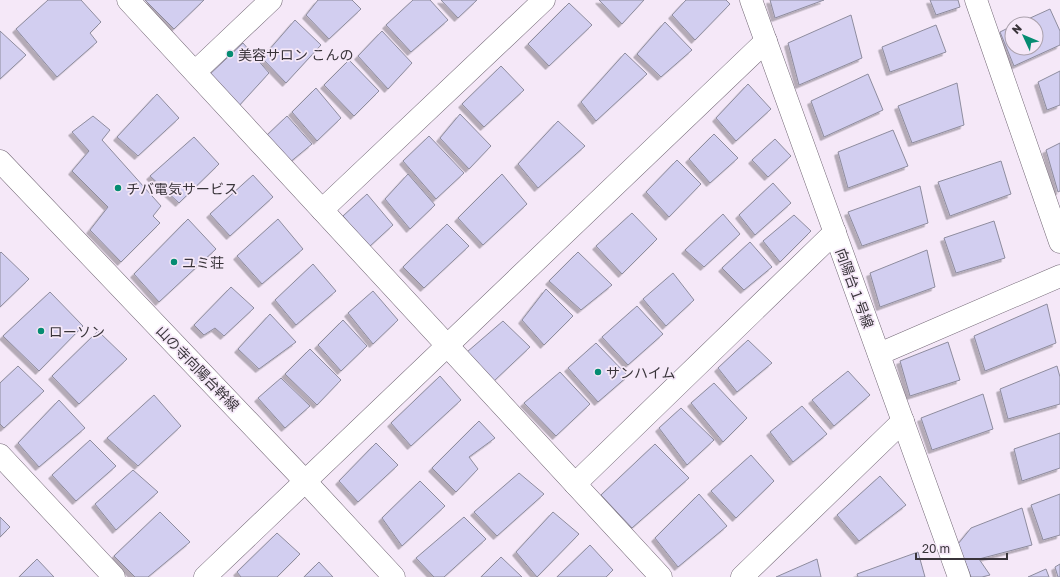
<svg xmlns="http://www.w3.org/2000/svg" width="1060" height="577" font-family="'Golos Text','Noto Sans JP',sans-serif">
	<style>
		.building { fill: #d2cef0; stroke: #8e8c9e; filter: url(#shadow) }
		.lines { fill: none; stroke-linecap: round; stroke-linejoin: round }
		.minor-casing { stroke: #726775; stroke-width: 23 }
		.minor { stroke: #fff; stroke-width: 22 }
		.poi-dot { fill: #058c72; stroke: #f5e8f8; stroke-width: 1.5 }
		.labels { text-anchor: middle; dominant-baseline: central; stroke-width: 3.5; stroke-linejoin: round; paint-order: stroke }
		.poi-label { font-size: 14px; fill: #39343a; stroke: #f5e8f8; text-anchor: start }
		.street-label { font-size: 14px; fill: #39343a; stroke: #f5e8f8 }
	</style>
	<defs>
		<filter id="shadow"><feDropShadow dx="-3.5" dy="3.5" stdDeviation="0" flood-color="#0004"/></filter>
	</defs>
	<rect width="100%" height="100%" fill="#f5e8f8"/>
	<g class="building">
		<polygon points="48,0 81,0 101,22 90,33 97,42 57,77 16,29"/>
		<polygon points="145,0 204,0 174,29"/>
		<polygon points="318,0 352,0 361,9 329,39 306,15"/>
		<polygon points="413,0 430,0 448,20 411,52 386,25"/>
		<polygon points="441,0 477,0 458,18"/>
		<polygon points="599,0 644,0 622,24"/>
		<polygon points="686,0 726,0 730,4 695,40 672,15"/>
		<polygon points="770,0 824,0 775,18"/>
		<polygon points="930,0 958,0 960,7 936,15"/>
		<polygon points="569,3 592,25 549,66 528,44"/>
		<polygon points="1050,9 1060,31 1060,45 1014,66 1000,32 1012,26 1012,48 1036,48 1036,24 1017,24"/>
		<polygon points="851,15 862,58 799,85 788,43"/>
		<polygon points="295,20 321,45 286,83 262,58"/>
		<polygon points="665,22 692,50 661,77 637,54"/>
		<polygon points="936,25 946,52 890,72 882,47"/>
		<polygon points="0,31 26,55 0,79"/>
		<polygon points="382,31 412,63 388,89 358,56"/>
		<polygon points="243,43 269,73 237,108 208,76"/>
		<polygon points="625,53 647,74 596,121 581,102"/>
		<polygon points="349,60 379,91 354,116 324,85"/>
		<polygon points="501,66 524,90 484,127 462,104"/>
		<polygon points="1060,71 1060,105 1047,110 1038,82"/>
		<polygon points="868,74 883,110 824,137 811,101"/>
		<polygon points="957,83 964,125 912,143 898,106"/>
		<polygon points="748,84 771,109 736,141 716,118"/>
		<polygon points="316,88 341,118 317,141 292,112"/>
		<polygon points="157,94 179,118 138,156 117,137"/>
		<polygon points="460,114 491,146 469,169 440,138"/>
		<polygon points="93,116 110,130 102,140 161,206 153,216 160,223 121,262 90,230 108,207 72,171 89,151 72,132"/>
		<polygon points="287,116 312,144 289,163 265,137"/>
		<polygon points="558,121 585,146 538,188 518,164"/>
		<polygon points="893,130 908,166 848,188 838,152"/>
		<polygon points="714,134 738,158 710,183 689,159"/>
		<polygon points="429,136 464,173 436,199 403,161"/>
		<polygon points="194,137 219,164 179,203 150,176"/>
		<polygon points="775,139 791,156 768,177 752,160"/>
		<polygon points="1060,143 1060,191 1058,192 1046,150"/>
		<polygon points="677,160 701,184 669,217 646,192"/>
		<polygon points="1001,161 1011,194 950,216 938,182"/>
		<polygon points="408,174 435,205 410,229 385,199"/>
		<polygon points="502,174 527,204 483,245 458,218"/>
		<polygon points="253,175 273,197 230,236 210,214"/>
		<polygon points="773,183 791,203 755,235 739,215"/>
		<polygon points="920,186 928,223 862,246 848,212"/>
		<polygon points="367,194 393,225 369,247 343,216"/>
		<polygon points="632,213 657,239 622,274 596,246"/>
		<polygon points="723,214 740,234 704,267 685,250"/>
		<polygon points="794,215 811,231 780,262 763,241"/>
		<polygon points="188,219 216,249 159,302 134,274"/>
		<polygon points="278,219 303,249 262,284 237,256"/>
		<polygon points="994,221 1005,258 956,273 944,238"/>
		<polygon points="447,224 469,246 424,288 403,267"/>
		<polygon points="750,242 772,267 744,290 722,268"/>
		<polygon points="927,250 935,287 880,307 870,273"/>
		<polygon points="1,252 29,279 0,307 0,253"/>
		<polygon points="578,252 612,285 581,310 549,281"/>
		<polygon points="313,264 336,291 296,325 275,300"/>
		<polygon points="673,273 694,300 666,326 643,299"/>
		<polygon points="231,287 254,308 224,336 215,328 204,335 194,325"/>
		<polygon points="546,289 573,316 544,345 522,320"/>
		<polygon points="373,291 398,320 373,344 348,313"/>
		<polygon points="50,292 83,326 39,371 3,336"/>
		<polygon points="1047,304 1056,343 985,371 974,336"/>
		<polygon points="637,306 663,334 628,365 602,337"/>
		<polygon points="270,314 296,342 259,369 238,349"/>
		<polygon points="343,320 367,346 341,371 318,345"/>
		<polygon points="503,321 530,347 494,381 467,352"/>
		<polygon points="98,331 127,359 79,404 52,376"/>
		<polygon points="748,340 772,363 737,392 718,368"/>
		<polygon points="948,342 960,380 910,396 900,361"/>
		<polygon points="596,343 628,376 598,402 568,368"/>
		<polygon points="310,349 341,380 317,405 285,374"/>
		<polygon points="18,366 44,391 4,428 0,424 0,383"/>
		<polygon points="1057,366 1060,377 1060,404 1008,419 1000,389"/>
		<polygon points="848,371 870,395 834,426 812,400"/>
		<polygon points="560,372 590,404 556,436 524,403"/>
		<polygon points="440,376 461,400 411,446 391,423"/>
		<polygon points="281,378 310,406 285,428 258,398"/>
		<polygon points="714,383 747,418 723,442 691,403"/>
		<polygon points="983,394 993,429 932,450 921,418"/>
		<polygon points="154,395 181,426 138,466 107,438"/>
		<polygon points="59,400 85,428 39,467 18,443"/>
		<polygon points="802,406 827,434 793,462 770,432"/>
		<polygon points="681,408 714,440 687,465 659,428"/>
		<polygon points="479,421 495,438 469,457 478,469 456,492 432,468"/>
		<polygon points="1060,433 1060,468 1022,481 1014,449"/>
		<polygon points="90,440 116,466 76,501 52,475"/>
		<polygon points="376,443 398,465 358,502 339,481"/>
		<polygon points="655,444 689,478 632,528 601,495"/>
		<polygon points="751,455 774,481 736,518 711,491"/>
		<polygon points="133,470 158,492 116,530 95,504"/>
		<polygon points="519,473 544,494 497,536 474,512"/>
		<polygon points="880,476 906,505 859,541 837,515"/>
		<polygon points="420,481 445,506 402,546 382,518"/>
		<polygon points="699,494 727,526 678,567 655,538"/>
		<polygon points="1060,494 1060,535 1043,540 1031,505"/>
		<polygon points="1022,508 1032,545 979,559 990,575 982,577 971,577 958,544 971,528"/>
		<polygon points="160,512 190,542 148,577 135,577 114,556"/>
		<polygon points="553,512 579,534 537,577 516,552"/>
		<polygon points="0,517 10,527 0,537"/>
		<polygon points="464,517 486,539 444,577 434,577 416,558"/>
		<polygon points="277,533 300,554 277,577 241,577 237,572"/>
		<polygon points="590,545 613,570 606,577 557,577"/>
		<polygon points="918,552 925,577 858,577 857,574"/>
		<polygon points="501,557 522,577 481,577"/>
		<polygon points="37,559 54,577 19,577"/>
		<polygon points="817,559 821,577 776,577"/>
		<polygon points="319,562 333,577 304,577"/>
		<polygon points="1060,564 1060,577 1058,577 1055,567"/>
		<polygon points="1046,569 1049,577 1028,577"/>
	</g>
	<g class="lines">
		<defs>
			<g id="minor">
				<polyline points="128,0 661,577"/>
				<polyline points="751,0 959,577"/>
				<polyline points="976,0 1060,242"/>
				<polyline points="195,72 271,0"/>
				<polyline points="0,161 305,481 394,577"/>
				<polyline points="322,210 544,0"/>
				<polyline points="879,354 1060,276"/>
				<polyline points="0,455 114,577"/>
				<polyline points="575,484 835,232"/>
				<polyline points="205,577 766,41"/>
				<polyline points="742,577 903,421"/>
			</g>
		</defs>
		<use href="#minor" class="minor-casing"/>
		<use href="#minor" class="minor"/>
	</g>
	<g class="poi-dot">
		<circle cx="230" cy="54" r="4"/>
		<circle cx="118" cy="188" r="4"/>
		<circle cx="174" cy="262" r="4"/>
		<circle cx="41" cy="331" r="4"/>
		<circle cx="598" cy="372" r="4"/>
	</g>
	<g class="labels">
		<g class="poi-label">
			<text x="238" y="54">美容サロン こんの</text>
			<text x="126" y="188">チバ電気サービス</text>
			<text x="182" y="262">ユミ荘</text>
			<text x="49" y="331">ローソン</text>
			<text x="606" y="372">サンハイム</text>
		</g>
		<g class="street-label">
			<text transform="translate(855 288) rotate(70)">向陽台１号線</text>
			<text transform="translate(198 368) rotate(46)">山の寺向陽台幹線</text>
		</g>
	</g>
	<g transform="translate(1024 36) rotate(314)"><circle r="19" fill="#f5e8f8" stroke="#aaa0ac"/>
	<path d="M0-3L7 15L0 10L-7 15Z" fill="#058c72"/>
	<text y="-6" font-size="11" font-weight="bold" text-anchor="middle" fill="#39343a">N</text>
	</g>
	<path d="M916 553v6h91v-6" fill="none" stroke="#39343a" stroke-width="2"/>
	<text x="922" y="553" font-size="12" fill="#39343a" stroke="#f5e8f8" stroke-width="3" paint-order="stroke">20 m</text>
</svg>
